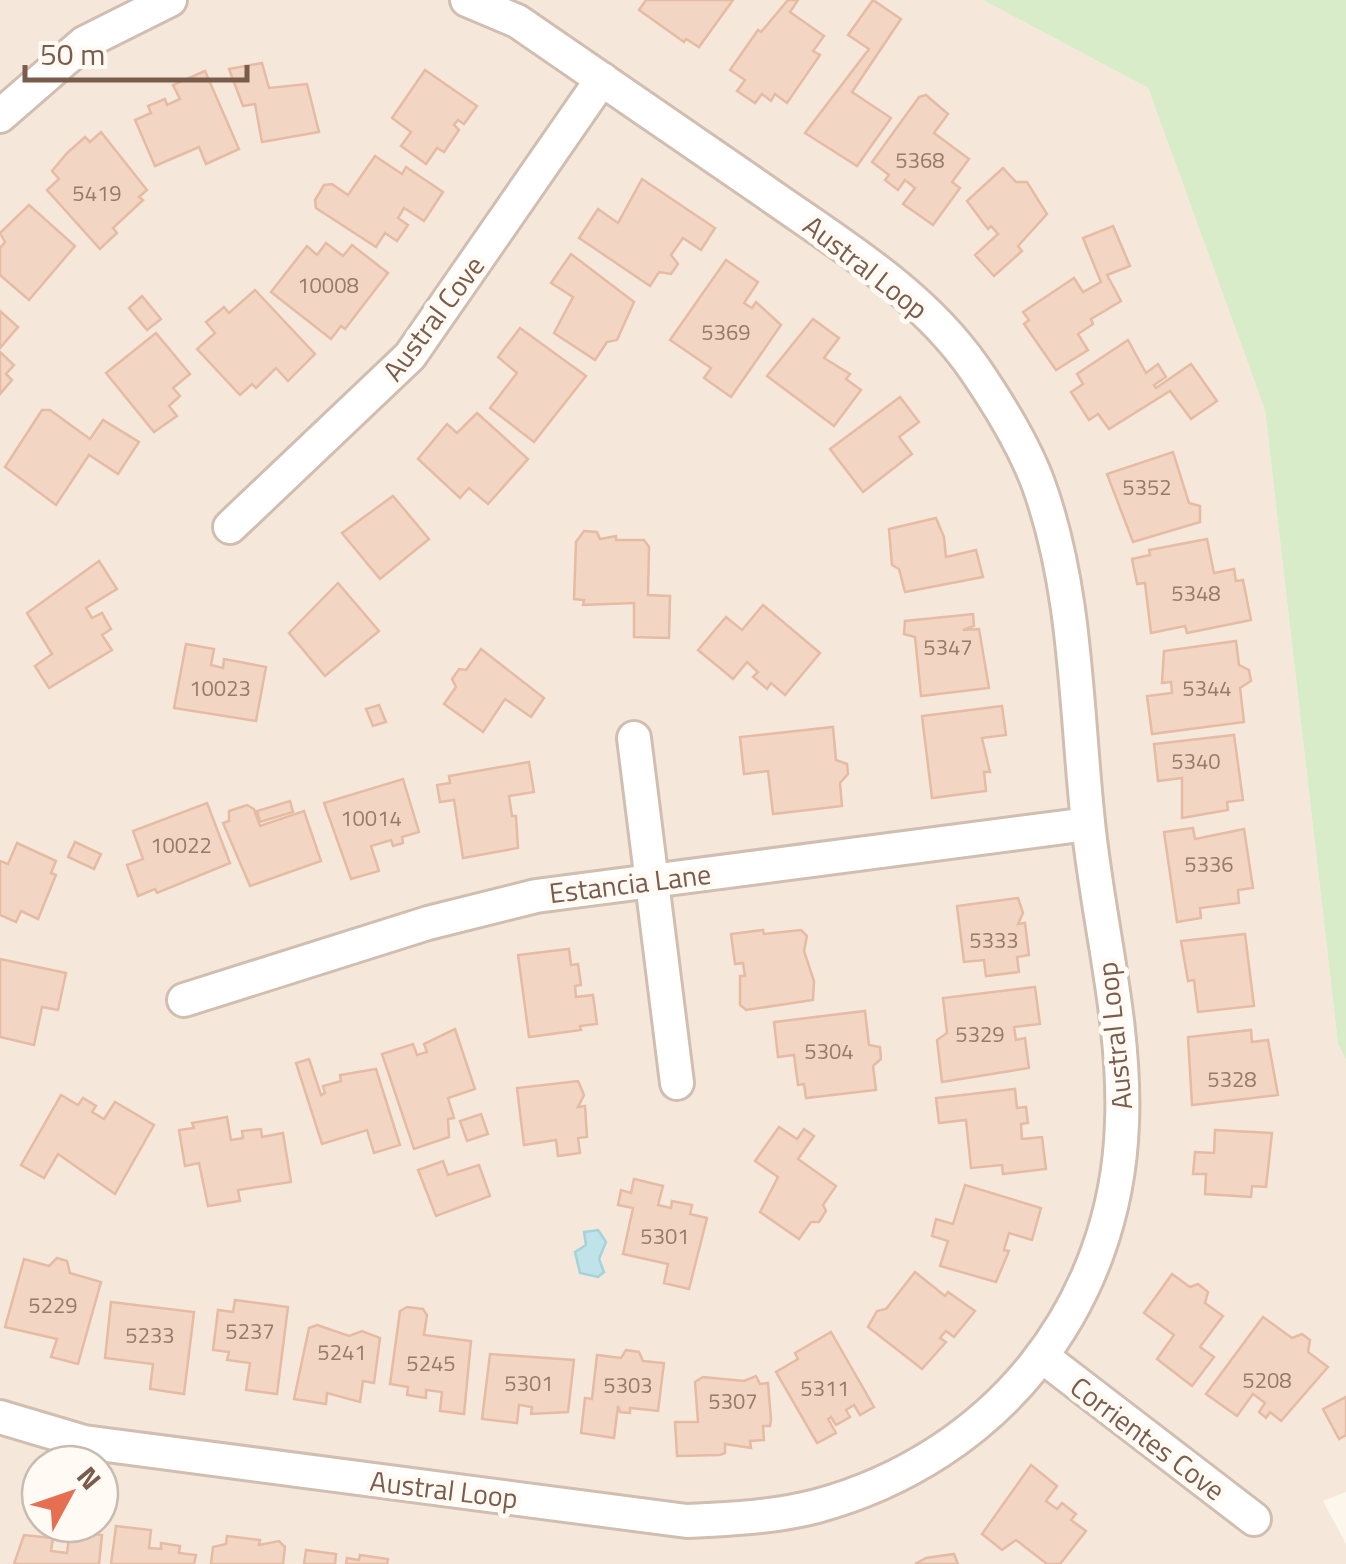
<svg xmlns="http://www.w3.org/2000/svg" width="1346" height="1564" font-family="'Titillium Web',sans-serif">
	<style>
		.residential { fill: #f5e8da; fill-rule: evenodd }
		.green { fill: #d8ecc9 }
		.water { fill: #bfe3e8; stroke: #a5d3da; stroke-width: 2.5 }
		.building { fill: #f3d5c3; stroke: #e6bba3; stroke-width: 2.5 }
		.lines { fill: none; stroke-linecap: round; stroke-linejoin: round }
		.minor-casing { stroke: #d1beb0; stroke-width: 38 }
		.minor { stroke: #fff; stroke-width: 32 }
		.labels { text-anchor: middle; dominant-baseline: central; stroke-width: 10; stroke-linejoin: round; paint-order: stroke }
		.number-label { font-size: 22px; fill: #987a6a }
		.street-label { font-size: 28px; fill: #7a5c4d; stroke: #fffaf3 }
	</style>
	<rect width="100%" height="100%" fill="#fdf6ec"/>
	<path class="residential" d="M0,0H983L1148,88L1265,410L1338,1044L1346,1060V1492L1323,1501L1346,1544V1564H0ZM40,1464H100V1524H40Z"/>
	<polygon class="green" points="983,0 1346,0 1346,1060 1338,1044 1265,410 1148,88"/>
	<polygon class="water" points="598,1230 606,1242 599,1259 604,1272 598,1277 580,1273 575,1252 586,1245 584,1232"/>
	<g class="building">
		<polygon points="646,0 733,0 699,47 686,39 684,42 639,10"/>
		<polygon points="788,0 798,0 790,12 824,36 813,51 820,55 787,103 775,94 771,101 762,94 755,103 737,91 745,80 730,70 758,30 761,32"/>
		<polygon points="873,0 901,19 852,92 891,118 857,166 805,133 869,49 848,35"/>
		<polygon points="262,63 269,88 307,84 319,132 262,142 255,104 243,106 229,69"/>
		<polygon points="425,70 477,106 464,124 458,120 454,125 459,130 444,152 437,148 426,164 401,146 411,132 392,118"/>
		<polygon points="205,71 239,149 206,164 199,147 155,166 135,120 151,113 148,106 165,99 167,105 180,99 173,85"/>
		<polygon points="926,95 948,114 934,133 969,159 952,182 960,188 933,225 903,204 915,188 905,180 898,190 885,180 889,175 872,162 919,97"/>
		<polygon points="101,132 147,190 139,197 143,200 113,228 117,233 100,249 47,190 59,179 52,171 67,153 85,137 90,142"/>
		<polygon points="375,156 402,174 406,167 443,192 424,221 404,208 398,218 408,225 397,241 385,233 376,247 316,208 315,200 324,185 332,184 348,195"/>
		<polygon points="1003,168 1016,182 1027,182 1047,214 1018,246 1022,251 994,276 975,255 998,234 991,226 988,229 967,201"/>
		<polygon points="642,179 715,228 701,250 683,238 671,255 678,264 671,274 659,272 650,286 579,238 598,209 618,223"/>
		<polygon points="29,205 75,246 29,300 0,275 0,248 5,242 0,233"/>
		<polygon points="1113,226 1130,266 1107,275 1121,301 1091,319 1093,324 1078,334 1088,350 1056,370 1024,324 1029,320 1023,312 1074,278 1083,292 1101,282 1083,238"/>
		<polygon points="326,243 343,256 352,245 388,273 345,329 341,326 331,339 271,292 307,246 317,255"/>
		<polygon points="571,254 634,302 617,340 607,342 595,360 554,333 573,297 551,283"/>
		<polygon points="726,260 758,282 744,303 752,308 756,302 781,325 731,397 704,378 711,368 670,340"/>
		<polygon points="255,290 315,354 288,381 276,368 256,388 252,384 240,395 197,349 215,333 206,322 224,307 229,313"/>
		<polygon points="142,296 161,319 147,330 129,308"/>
		<polygon points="0,311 18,327 0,348"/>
		<polygon points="813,319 839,338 824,358 850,374 846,379 861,390 834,426 767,376"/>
		<polygon points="520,328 586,376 534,442 490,408 517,373 498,357"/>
		<polygon points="156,333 190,374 173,388 180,396 169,406 177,416 154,432 106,373"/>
		<polygon points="1128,340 1146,373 1158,364 1166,377 1154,385 1156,388 1191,364 1217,401 1191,419 1170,391 1109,429 1098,414 1089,420 1071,392 1083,384 1077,374"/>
		<polygon points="0,352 14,365 6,374 12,380 0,394"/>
		<polygon points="900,397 919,422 899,437 912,454 863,492 830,449"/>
		<polygon points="42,410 50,410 90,439 103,420 139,442 118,474 89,455 56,505 5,467"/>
		<polygon points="477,413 528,459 488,504 469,488 460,498 418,459 447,424 457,433"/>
		<polygon points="1173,452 1189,503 1200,506 1200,522 1133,542 1107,474"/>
		<polygon points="393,496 429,539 380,579 342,533"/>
		<polygon points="936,518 944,537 946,557 976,550 983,577 905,592 899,569 892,565 889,529"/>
		<polygon points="584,531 597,532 600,539 616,536 616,540 644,540 649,547 648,595 670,596 669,638 634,637 634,603 583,605 584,600 574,599 576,542"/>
		<polygon points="1207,539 1214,573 1234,569 1236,581 1243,580 1251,620 1187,633 1185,626 1151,633 1145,583 1137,584 1132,559 1150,555 1149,550"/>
		<polygon points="99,561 117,589 86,608 92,618 102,613 111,629 102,635 112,650 49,688 35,666 52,654 27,613"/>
		<polygon points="338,583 379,631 325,676 289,633"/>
		<polygon points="763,605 820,653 785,695 771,683 767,689 753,677 758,672 747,662 733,679 698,650 726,617 742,630"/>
		<polygon points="973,614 974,626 963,630 979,629 989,688 921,696 915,637 904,634 905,621"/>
		<polygon points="1236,641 1239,665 1249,670 1251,681 1240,688 1244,722 1152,734 1147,696 1172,693 1171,682 1162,683 1164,651"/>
		<polygon points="186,644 214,649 211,665 223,668 224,659 266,667 256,721 174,708"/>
		<polygon points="481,649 544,698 531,717 505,699 483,732 444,704 456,687 452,679 459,669 466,670"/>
		<polygon points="379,705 386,722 373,726 366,709"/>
		<polygon points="1002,706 1006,735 982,738 990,772 984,772 986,791 932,798 922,716"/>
		<polygon points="833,727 836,760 847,764 848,774 840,783 842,806 773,814 768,771 744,774 740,737"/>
		<polygon points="1234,735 1243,800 1227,802 1228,810 1182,818 1182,778 1158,781 1154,744"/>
		<polygon points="529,762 534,792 509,796 512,816 516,816 518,848 463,858 454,800 440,802 437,785 450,783 449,776"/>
		<polygon points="403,779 419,832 402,837 403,843 393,846 391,840 371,846 379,871 351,879 324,803"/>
		<polygon points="290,801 293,812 260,822 257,811"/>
		<polygon points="207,803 230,863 157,893 155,889 138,896 127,865 143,859 133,831"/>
		<polygon points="247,805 254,809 260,826 304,811 321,861 250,886 223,823 229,821 229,811"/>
		<polygon points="1193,828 1195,839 1244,829 1253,888 1238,890 1239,903 1200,908 1201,918 1177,922 1164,832"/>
		<polygon points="75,842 101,854 94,869 68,857"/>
		<polygon points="17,843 56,861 51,873 56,875 38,919 21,911 16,922 0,915 0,861 8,864"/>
		<polygon points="1018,898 1023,913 1018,924 1025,923 1029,955 1017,957 1019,972 986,976 984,960 964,962 957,906"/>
		<polygon points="763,930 764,934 801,930 807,936 804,951 814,981 813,1000 746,1010 740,1005 740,976 745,976 743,963 735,964 731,934"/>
		<polygon points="1245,934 1254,1006 1198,1012 1194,980 1188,981 1181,941"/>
		<polygon points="569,949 571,965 578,964 581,985 575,986 576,997 593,995 597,1024 580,1026 581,1030 529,1037 518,955"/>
		<polygon points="0,959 66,973 58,1010 42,1007 34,1045 0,1037"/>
		<polygon points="1035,987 1040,1024 1014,1027 1016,1040 1025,1038 1029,1068 942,1082 937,1040 947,1033 943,998"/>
		<polygon points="865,1011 869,1045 880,1047 881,1059 873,1066 876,1090 806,1098 804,1084 798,1085 794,1055 778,1057 774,1022"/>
		<polygon points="455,1029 475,1089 448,1098 454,1118 448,1119 449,1137 414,1149 382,1054 413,1044 417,1055 427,1052 424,1044"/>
		<polygon points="1251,1030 1252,1042 1268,1040 1278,1095 1192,1105 1188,1037"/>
		<polygon points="309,1059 321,1095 325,1093 323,1086 341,1081 340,1075 376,1069 400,1145 374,1153 367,1130 322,1144 296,1063"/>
		<polygon points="578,1081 584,1095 578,1107 585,1106 587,1137 578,1138 580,1153 558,1156 556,1140 524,1145 517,1088"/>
		<polygon points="1015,1089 1017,1108 1026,1107 1028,1123 1021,1124 1022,1139 1042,1137 1046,1169 1003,1174 1002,1165 971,1168 966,1120 939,1123 936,1098"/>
		<polygon points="61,1095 78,1105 83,1098 96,1106 92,1112 104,1119 115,1102 154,1125 115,1194 58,1154 44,1178 21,1165"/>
		<polygon points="481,1114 488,1134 467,1141 460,1121"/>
		<polygon points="227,1117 231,1140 243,1138 242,1131 261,1129 262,1137 283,1133 291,1182 238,1190 240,1201 208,1206 199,1163 185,1166 179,1130 194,1128 192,1123"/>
		<polygon points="779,1127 797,1139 804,1129 814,1136 798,1159 836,1186 823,1205 826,1211 819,1222 811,1222 799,1239 760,1212 778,1177 755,1161"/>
		<polygon points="1215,1130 1272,1133 1266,1187 1252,1186 1251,1197 1205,1194 1206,1174 1193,1174 1195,1152 1214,1153"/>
		<polygon points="443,1161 448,1175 479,1165 490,1196 436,1216 418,1170"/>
		<polygon points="634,1179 663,1186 658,1205 671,1208 672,1201 692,1205 690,1214 707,1218 689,1289 664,1283 668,1264 623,1254 633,1208 618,1205 621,1190 631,1193"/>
		<polygon points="965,1185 1041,1208 1032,1240 1009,1233 1004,1250 1009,1251 996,1282 940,1266 948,1241 932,1236 936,1219 953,1224"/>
		<polygon points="57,1258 67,1261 70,1273 101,1282 78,1364 51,1357 57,1339 5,1327 24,1259 49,1266"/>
		<polygon points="915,1272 945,1296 948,1292 975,1311 954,1337 946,1331 940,1338 946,1342 922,1369 868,1327 877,1311 886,1309"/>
		<polygon points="1172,1274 1190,1287 1198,1284 1208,1292 1205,1303 1223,1316 1200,1347 1214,1357 1192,1386 1157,1359 1174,1335 1144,1313"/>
		<polygon points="235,1300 288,1307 277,1394 246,1390 250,1363 227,1360 229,1352 213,1350 218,1310 233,1312"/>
		<polygon points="111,1302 194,1312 184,1394 150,1389 153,1364 105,1358"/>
		<polygon points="407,1307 423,1309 427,1315 424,1335 471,1341 464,1414 440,1411 442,1392 426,1390 426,1398 407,1395 408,1387 390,1384 400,1311"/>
		<polygon points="1263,1317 1292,1338 1302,1334 1310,1340 1308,1352 1328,1367 1281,1421 1270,1412 1266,1418 1259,1412 1265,1403 1253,1394 1237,1416 1206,1394"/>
		<polygon points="317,1325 349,1336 362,1331 380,1338 374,1383 363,1381 360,1402 327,1393 326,1404 294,1399 309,1328"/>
		<polygon points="831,1332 874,1407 860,1415 854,1405 846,1410 850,1417 836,1425 831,1417 828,1419 836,1433 817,1443 776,1372 798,1359 795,1353"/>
		<polygon points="626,1350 639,1352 643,1361 664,1363 658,1411 630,1408 630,1413 620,1412 618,1406 614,1438 581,1433 585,1398 592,1399 597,1355 621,1358"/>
		<polygon points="490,1354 574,1360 568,1412 531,1414 532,1407 519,1405 517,1423 482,1419"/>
		<polygon points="756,1376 760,1384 768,1383 771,1419 770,1426 763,1426 764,1440 750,1441 751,1448 725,1444 725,1453 720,1455 677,1456 675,1422 698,1422 695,1382 703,1377 744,1381"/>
		<polygon points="1346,1397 1346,1435 1339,1439 1323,1409"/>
		<polygon points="1031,1465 1057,1486 1046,1501 1057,1509 1062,1503 1076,1514 1071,1520 1086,1531 1060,1564 1047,1564 1016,1540 1002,1550 982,1534"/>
		<polygon points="116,1526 151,1530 149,1548 161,1549 161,1543 180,1546 179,1553 196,1555 194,1564 111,1564"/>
		<polygon points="70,1531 102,1535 99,1564 14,1564 24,1535 53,1538 51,1551 67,1553"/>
		<polygon points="227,1536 260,1540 259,1545 279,1541 285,1547 283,1564 211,1564 213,1547 226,1544"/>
		<polygon points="306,1550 336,1554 335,1564 304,1564"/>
		<polygon points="954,1554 958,1564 915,1564 926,1558"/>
		<polygon points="360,1555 388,1559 387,1564 346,1564 347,1558 359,1560"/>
	</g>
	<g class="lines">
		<defs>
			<g id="minor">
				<polyline points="0,116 84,43 170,0"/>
				<polyline points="230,527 410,356 602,79"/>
				<polyline points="634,738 677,1083"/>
				<polyline points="184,1000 428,923 536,896 1088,824"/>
				<polyline points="1043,1357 1254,1519"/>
				<path d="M0,1417L84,1442L687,1521C731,1519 775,1517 817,1506C996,1457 1116,1307 1122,1123C1126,1023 1098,922 1088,822C1076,711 1077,589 1038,483C1023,443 998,403 974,368C922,293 841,245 767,193C684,136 600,78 517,21L467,0"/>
			</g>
		</defs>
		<use href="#minor" class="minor-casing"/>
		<use href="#minor" class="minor"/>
	</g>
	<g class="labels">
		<g class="number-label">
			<text x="920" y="160">5368</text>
			<text x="97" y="193">5419</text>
			<text x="328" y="285">10008</text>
			<text x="726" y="332">5369</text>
			<text x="1147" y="487">5352</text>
			<text x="1196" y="593">5348</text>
			<text x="948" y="647">5347</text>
			<text x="220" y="688">10023</text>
			<text x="1207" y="688">5344</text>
			<text x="1196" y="761">5340</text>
			<text x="371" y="818">10014</text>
			<text x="181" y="845">10022</text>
			<text x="1209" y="864">5336</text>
			<text x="994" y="940">5333</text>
			<text x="980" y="1034">5329</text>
			<text x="829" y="1051">5304</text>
			<text x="1232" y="1079">5328</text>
			<text x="665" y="1236">5301</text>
			<text x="53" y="1305">5229</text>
			<text x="250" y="1331">5237</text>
			<text x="150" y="1335">5233</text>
			<text x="342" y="1352">5241</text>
			<text x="431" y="1363">5245</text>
			<text x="1267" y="1380">5208</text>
			<text x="529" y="1383">5301</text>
			<text x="628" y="1385">5303</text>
			<text x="825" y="1388">5311</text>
			<text x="733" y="1401">5307</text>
		</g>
		<g class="street-label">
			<text transform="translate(866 267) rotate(38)">Austral Loop</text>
			<text transform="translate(433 318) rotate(-53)">Austral Cove</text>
			<text transform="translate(630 883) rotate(-7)">Estancia Lane</text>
			<text transform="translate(1114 1036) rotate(-96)">Austral Loop</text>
			<text transform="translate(1148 1438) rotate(37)">Corrientes Cove</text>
			<text transform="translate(444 1489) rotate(7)">Austral Loop</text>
		</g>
	</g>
	<g transform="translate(70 1494) rotate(50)"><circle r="48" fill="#fffaf3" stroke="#cabbb1" stroke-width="2.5"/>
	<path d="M0-8L18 38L0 25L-18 38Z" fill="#e76f51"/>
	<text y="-15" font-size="28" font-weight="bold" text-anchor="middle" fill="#7a5c4d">N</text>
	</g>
	<path d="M25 65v15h222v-15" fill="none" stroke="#7a5c4d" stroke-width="5"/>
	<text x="40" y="65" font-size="30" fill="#7a5c4d" stroke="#fffaf3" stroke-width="8" paint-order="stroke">50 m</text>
</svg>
